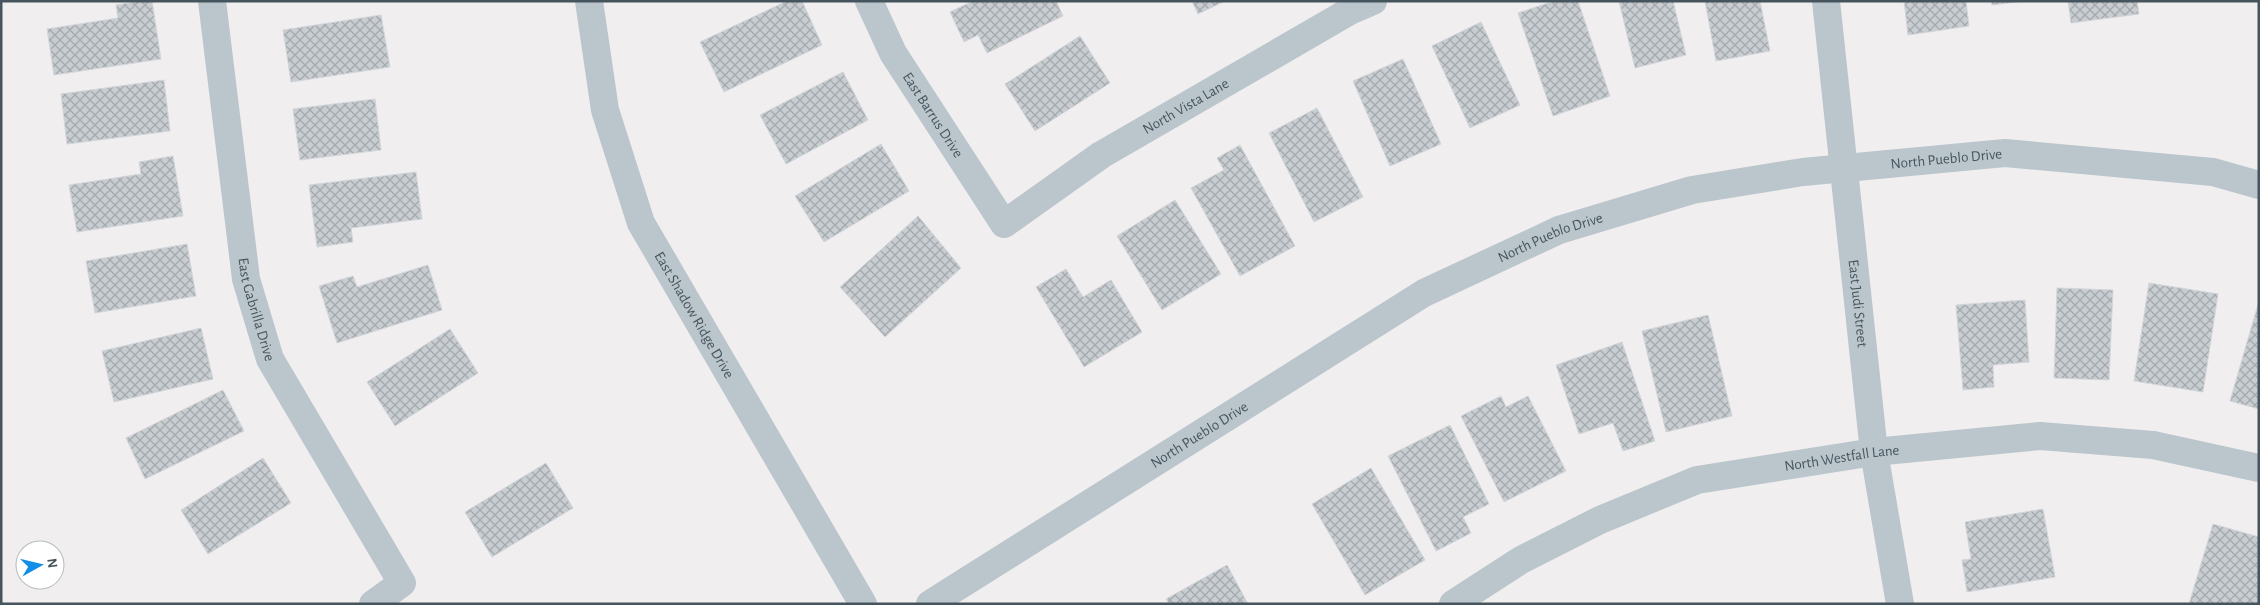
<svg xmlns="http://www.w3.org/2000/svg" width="2260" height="605" font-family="'Alegreya Sans',sans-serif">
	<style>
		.building { fill: url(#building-cross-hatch); stroke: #d2d6da }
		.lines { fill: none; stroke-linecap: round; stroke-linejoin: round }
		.minor { stroke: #bac6cc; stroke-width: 28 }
		.tertiary { stroke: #bac6cc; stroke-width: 28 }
		.labels { text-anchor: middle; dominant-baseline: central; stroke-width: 4; stroke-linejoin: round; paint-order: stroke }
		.street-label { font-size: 15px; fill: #46555d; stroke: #fff }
	</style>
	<defs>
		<pattern id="building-cross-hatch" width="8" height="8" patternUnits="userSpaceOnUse" patternTransform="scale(1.25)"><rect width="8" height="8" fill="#c8cdd2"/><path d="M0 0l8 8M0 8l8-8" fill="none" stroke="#a4a9ae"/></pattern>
	</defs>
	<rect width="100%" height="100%" fill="#f1eeef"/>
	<g class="building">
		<polygon points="141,1 152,1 161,59 54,75 47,29 118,18 116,5"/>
		<polygon points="787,1 802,1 822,45 724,92 700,42"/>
		<polygon points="973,1 1056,1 1063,16 987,53 978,35 964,42 950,12"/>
		<polygon points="1192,1 1225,1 1198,14"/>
		<polygon points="1554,1 1578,1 1610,96 1553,116 1518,13"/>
		<polygon points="1619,1 1673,1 1686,55 1635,68"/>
		<polygon points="1705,1 1760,1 1770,51 1716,61"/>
		<polygon points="1904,1 1966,1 1969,26 1908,35"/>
		<polygon points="1991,1 2025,1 1992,5"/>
		<polygon points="2068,1 2137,1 2139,14 2071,23"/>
		<polygon points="381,15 390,67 291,82 283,30"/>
		<polygon points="1481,22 1520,105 1470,128 1432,46"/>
		<polygon points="1080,36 1110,83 1035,131 1005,84"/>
		<polygon points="1403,59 1441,144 1390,166 1353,81"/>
		<polygon points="843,72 868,120 786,164 760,115"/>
		<polygon points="164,80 170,131 67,144 61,94"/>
		<polygon points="375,99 381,150 300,160 293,109"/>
		<polygon points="1317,108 1363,197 1314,222 1269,133"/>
		<polygon points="881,144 909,191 824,242 795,196"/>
		<polygon points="1240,145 1295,246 1240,276 1191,188 1224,170 1217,158"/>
		<polygon points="173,156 183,216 77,232 69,185 141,174 139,162"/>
		<polygon points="416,172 422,219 351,228 353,242 317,247 309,185"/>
		<polygon points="1175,200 1221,274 1162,310 1117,236"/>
		<polygon points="918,216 961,268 885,337 840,287"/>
		<polygon points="187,244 196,296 95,313 86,261"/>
		<polygon points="428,265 442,310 337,343 319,286 353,276 357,287"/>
		<polygon points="1066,269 1083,297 1111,280 1142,332 1084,367 1036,287"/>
		<polygon points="2149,283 2218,294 2203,392 2134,381"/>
		<polygon points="2057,288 2113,290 2109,380 2054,378"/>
		<polygon points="2025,300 2029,362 1993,365 1994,387 1963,390 1956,305"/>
		<polygon points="2259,301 2259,409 2230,401"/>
		<polygon points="1708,315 1732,416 1666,432 1642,331"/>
		<polygon points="201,328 213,379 114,402 102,351"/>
		<polygon points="450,329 478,373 395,426 367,382"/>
		<polygon points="1622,342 1655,441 1623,451 1613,423 1579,434 1556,365"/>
		<polygon points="223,390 244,431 145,479 126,438"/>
		<polygon points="1501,396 1506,407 1528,396 1566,471 1504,502 1461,416"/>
		<polygon points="1450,425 1489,504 1463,517 1471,533 1436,551 1388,456"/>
		<polygon points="263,458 291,503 208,554 181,510"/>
		<polygon points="546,463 573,508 492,557 465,512"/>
		<polygon points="1371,468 1425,560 1365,595 1312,504"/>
		<polygon points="2043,509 2055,577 1967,592 1962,560 1971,559 1965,522"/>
		<polygon points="2213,524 2259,537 2259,604 2189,604"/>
		<polygon points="1227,565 1248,604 1169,604 1166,599"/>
	</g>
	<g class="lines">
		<g class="minor">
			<path id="s1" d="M212,1L246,279L270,359L402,583L373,604"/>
			<path id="s2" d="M589,1L605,110L641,223L863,604"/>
			<path id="s3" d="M869,1L893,53L1004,224L1101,155L1350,11L1373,1"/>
			<path id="s4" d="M1826,1L1874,452L1900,604"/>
			<path id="s5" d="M1453,604L1521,560L1600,520L1697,480L1874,452L2040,436L2153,445L2259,468"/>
		</g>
		<path class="tertiary" id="s6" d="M930,604L1424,293L1559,230L1692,190L1803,172L2005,153L2213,172L2259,185"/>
	</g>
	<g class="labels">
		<g class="street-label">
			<text stroke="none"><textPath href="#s3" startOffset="478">North Vista Lane</textPath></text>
			<text stroke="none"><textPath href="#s3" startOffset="131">East Barrus Drive</textPath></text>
			<text stroke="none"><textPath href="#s6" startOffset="1128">North Pueblo Drive</textPath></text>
			<text stroke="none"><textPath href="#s6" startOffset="722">North Pueblo Drive</textPath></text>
			<text stroke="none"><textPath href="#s4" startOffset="304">East Judi Street</textPath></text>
			<text stroke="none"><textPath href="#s1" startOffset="312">East Gabrilla Drive</textPath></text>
			<text stroke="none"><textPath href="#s2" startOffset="335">East Shadow Ridge Drive</textPath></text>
			<text stroke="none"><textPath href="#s6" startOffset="318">North Pueblo Drive</textPath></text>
			<text stroke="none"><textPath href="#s5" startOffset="421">North Westfall Lane</textPath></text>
		</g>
	</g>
	<rect width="2260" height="605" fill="none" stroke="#46555d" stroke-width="5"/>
	<g transform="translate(40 565) rotate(82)"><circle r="24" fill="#ffffff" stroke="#b5bbbe"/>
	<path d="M0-4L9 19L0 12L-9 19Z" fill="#138ee7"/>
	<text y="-8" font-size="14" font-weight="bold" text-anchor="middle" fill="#46555d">N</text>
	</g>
</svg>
